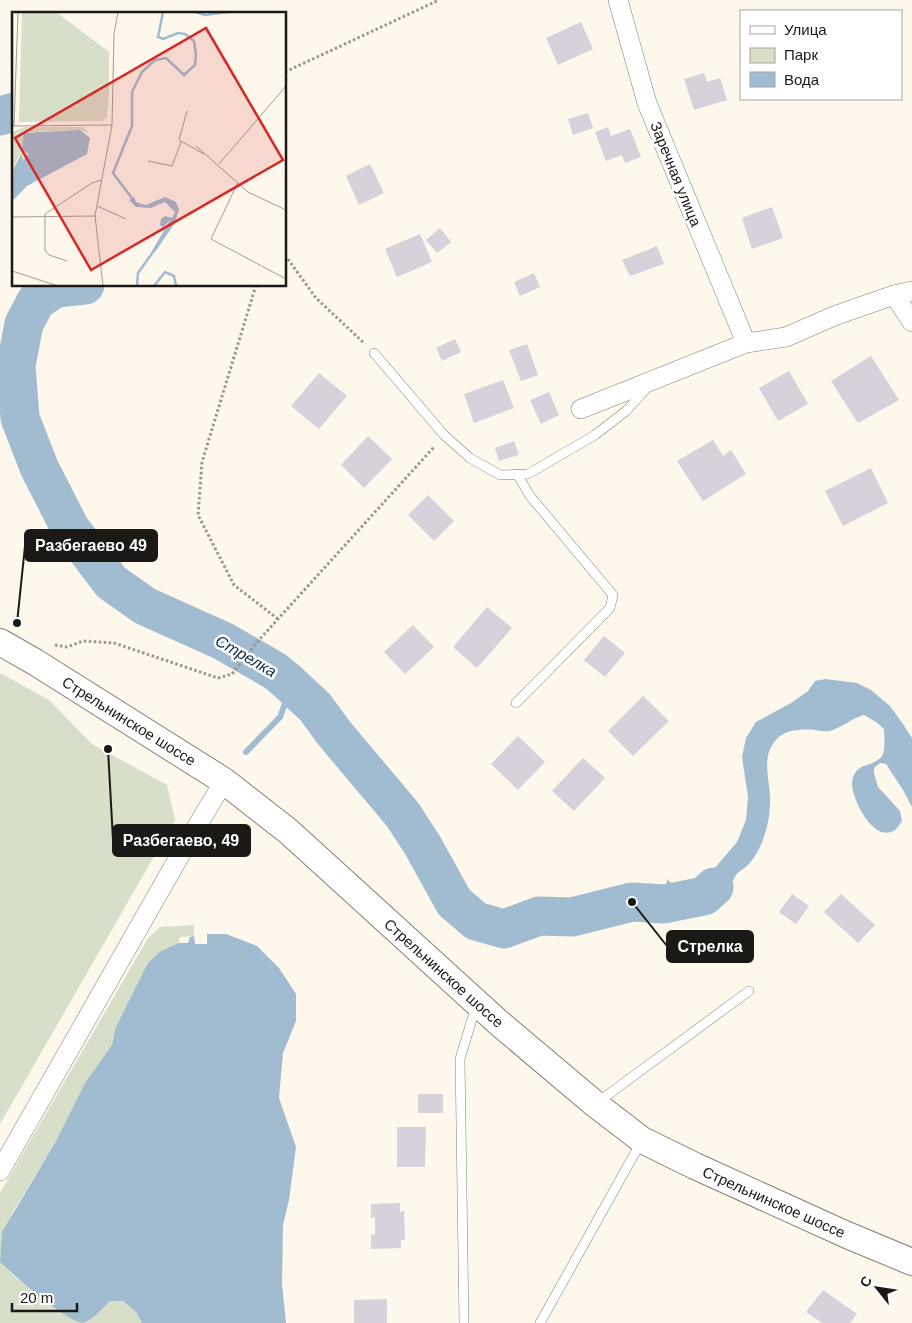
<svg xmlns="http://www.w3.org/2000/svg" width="912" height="1323" font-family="Arial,sans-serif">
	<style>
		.green { fill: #d7dfc8 }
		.water { fill: #a1bcd0 }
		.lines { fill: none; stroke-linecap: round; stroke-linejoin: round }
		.stream { stroke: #a1bcd0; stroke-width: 6 }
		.river { stroke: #a1bcd0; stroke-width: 39 }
		.building { fill: #d7d1db }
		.service-casing { stroke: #868076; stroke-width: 10 }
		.minor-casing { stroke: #868076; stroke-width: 20 }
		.secondary-casing { stroke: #868076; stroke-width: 28 }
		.path { stroke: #9b968e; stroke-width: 3; stroke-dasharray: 2.5 2.5; stroke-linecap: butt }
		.service { stroke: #fff; stroke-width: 9 }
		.minor { stroke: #fff; stroke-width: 19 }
		.secondary { stroke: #fff; stroke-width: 26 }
		.labels { text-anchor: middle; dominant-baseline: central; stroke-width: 5; stroke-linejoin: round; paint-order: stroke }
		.street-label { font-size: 15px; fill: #1b1915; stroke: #fff }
		.water-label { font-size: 16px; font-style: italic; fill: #092e44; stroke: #fff }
		.inset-river { fill: none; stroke: #a1bcd0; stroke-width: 2.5 }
		.inset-road { fill: none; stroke: #a39e96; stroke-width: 1 }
		.view { fill: #d62828; fill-opacity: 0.15; stroke: #d62828; stroke-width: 2.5 }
		.inset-edge { fill: none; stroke: #1b1915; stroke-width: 2.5 }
		.leader { fill: none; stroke: #1b1915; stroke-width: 2 }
		.callout-dot { fill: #1b1915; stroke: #fff; stroke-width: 2 }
		.callout { fill: #1b1915; stroke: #1b1915; stroke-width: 2 }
		.callout-label { font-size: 16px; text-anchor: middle; font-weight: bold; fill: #fff }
	</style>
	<rect width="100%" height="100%" fill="#fdf7ec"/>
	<g class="green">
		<polygon points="0,673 49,700 92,744 167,785 175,820 0,1124"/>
		<polygon points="194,925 194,936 180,937 179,943 161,951 115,1029 112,1045 85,1083 56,1141 12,1213 0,1259 0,1193 148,938 160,927"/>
		<polygon points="0,1262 17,1279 96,1314 110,1301 124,1301 136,1312 142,1323 0,1323"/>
	</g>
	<g class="water">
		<path d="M825,679L857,683L871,690L890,706L903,724L912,738V807L903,790L886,764L880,763L874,768V773L878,787L900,811L902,821C899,825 897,830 891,832C872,839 851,798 852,782C852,780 853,778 854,775C860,762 874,767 882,756C886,749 884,737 884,729L876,722L864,715C852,718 843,727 830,731C826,732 820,731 815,730C803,729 785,729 776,740C759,759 772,783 770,806C769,826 762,850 748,865C744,869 739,871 736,875C733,879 732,884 729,888C713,912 688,917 663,920L667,879L678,890H690L702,883L737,842L746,820L748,797L742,757L746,738L756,722L791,703L808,691L815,681Z"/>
		<path d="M207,934H226L257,946L279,968L296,994V1021L283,1053L279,1098L296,1147L289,1200L283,1225L282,1284L286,1323H142L136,1312L123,1301H110C103,1308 93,1320 83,1323C68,1323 12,1274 0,1262L2,1232L56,1141L85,1083L112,1045L115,1029L148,963L161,951L179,943H188L190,937L194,936L195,944H207Z"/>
	</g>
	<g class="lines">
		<polyline class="stream" points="246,752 280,717 286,701 286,680"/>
		<g class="river">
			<polyline points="0,116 14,112"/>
			<polyline points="85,285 56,288 36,301 24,324 16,365 20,418 39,467 70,528 111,582 145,606 223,641 275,671 286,680 315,707 334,733 403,815 423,846 454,902 476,921 504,929 539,916 572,917 632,902 664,904 704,896 714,887"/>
		</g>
	</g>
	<g class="building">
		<polygon points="581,22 593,49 558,65 546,38"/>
		<polygon points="704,73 707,82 720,78 727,100 694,110 684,79"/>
		<polygon points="588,113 593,128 573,135 568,119"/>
		<polygon points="608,127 611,136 630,129 641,157 625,163 622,155 606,161 595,132"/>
		<polygon points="370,164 384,193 359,205 346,176"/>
		<polygon points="772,207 783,238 752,249 742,218"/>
		<polygon points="440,228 451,242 437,253 426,240"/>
		<polygon points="420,234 432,262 397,277 385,249"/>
		<polygon points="657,246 664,264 630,276 622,260"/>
		<polygon points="534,273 540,287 520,296 514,282"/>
		<polygon points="455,339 461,352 442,361 436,348"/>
		<polygon points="527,344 538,375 521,381 509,350"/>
		<polygon points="871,356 899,400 858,423 831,381"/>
		<polygon points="789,371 808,404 778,421 759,388"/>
		<polygon points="319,373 347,396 319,429 291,406"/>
		<polygon points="503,380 514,408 474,423 464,394"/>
		<polygon points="549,392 559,415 541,424 530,400"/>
		<polygon points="368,436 392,459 364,488 341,465"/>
		<polygon points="713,440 723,456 731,450 746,474 703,501 677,461"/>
		<polygon points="514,441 519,455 499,461 495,448"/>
		<polygon points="871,468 888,503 843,526 825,491"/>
		<polygon points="428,495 454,521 434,541 408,515"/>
		<polygon points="487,607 512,628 477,668 453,647"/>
		<polygon points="413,625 434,647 405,674 384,652"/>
		<polygon points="604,636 625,653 605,677 584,660"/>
		<polygon points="643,696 669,721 633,756 608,731"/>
		<polygon points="518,736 545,762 518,790 491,764"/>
		<polygon points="583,758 605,778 574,811 552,791"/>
		<polygon points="792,894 809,906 796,924 779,912"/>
		<polygon points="841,894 875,925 858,943 824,912"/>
		<rect x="418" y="1094" width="25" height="19"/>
		<polygon points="397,1127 426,1127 425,1167 397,1167"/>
		<polygon points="400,1203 400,1212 404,1211 405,1240 401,1240 401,1248 371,1249 371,1235 375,1234 375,1217 371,1218 371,1204"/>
		<polygon points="823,1290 857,1314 850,1323 822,1323 806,1312"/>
		<polygon points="387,1299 387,1323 354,1323 354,1300"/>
	</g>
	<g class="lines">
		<defs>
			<g id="service">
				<polyline points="374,353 444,435 470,458 500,475 528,474 595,435 626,411 647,388"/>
				<polyline points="516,703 610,608 613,595 530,496 517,474"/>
				<polyline points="598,1102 749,991"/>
				<polyline points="464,1323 460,1059 476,1006"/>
				<polyline points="540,1323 641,1142"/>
			</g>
			<g id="minor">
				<polyline points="618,0 647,103 746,343"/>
				<polyline points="894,295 912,322"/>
				<polyline points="581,409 746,343 786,337 834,316 894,295 912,291"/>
				<polyline points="0,1171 187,843 224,781"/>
			</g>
			<polyline id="secondary" points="0,642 35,662 224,781 288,831 499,1023 595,1104 642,1140 695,1166 847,1235 912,1262"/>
		</defs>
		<use href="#service" class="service-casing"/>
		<use href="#minor" class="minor-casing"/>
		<use href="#secondary" class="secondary-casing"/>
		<g class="path">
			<polyline points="285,72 439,0"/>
			<polyline points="285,139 286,143 285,148"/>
			<polyline points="285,255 316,298 365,344"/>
			<polyline points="256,285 202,462 198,515 234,585 278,619"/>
			<polyline points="55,645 67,647 83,641 114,643 218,678 232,674 259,640 434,447"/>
		</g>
		<use href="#service" class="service"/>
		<use href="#minor" class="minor"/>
		<use href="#secondary" class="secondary"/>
	</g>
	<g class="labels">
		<g class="street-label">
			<text transform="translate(676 174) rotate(68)">Заречная улица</text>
			<text transform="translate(129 721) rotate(32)">Стрельнинское шоссе</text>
			<text transform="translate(444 973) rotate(42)">Стрельнинское шоссе</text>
			<text transform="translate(774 1202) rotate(24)">Стрельнинское шоссе</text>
		</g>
		<g class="water-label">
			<text transform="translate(246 656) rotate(30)">Стрелка</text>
		</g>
	</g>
	<g transform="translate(12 12)">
		<rect width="274" height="274" fill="#fdf7ec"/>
		<path d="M10,0H44L97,40V81L95,105L90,109L7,110ZM13,115H71L77,121L68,118L14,120L10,137L16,140V145L10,149L8,141L0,160V120Z" fill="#d7dfc8"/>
		<path d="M68,118L78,126L75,142L15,174L0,189V160L9,142L11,149L17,142L10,137L12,121ZM123,185V190L134,193L153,185L164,190L167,197L163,211L143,240L140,239L158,208L151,215L148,213L149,207L153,204L160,206L163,200L153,190L139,196L124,195L117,188Z" fill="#a1bcd0"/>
		<path class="inset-river" d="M183,0L193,3L216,0M125,193L101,161L120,114V80L130,60L143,48L154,46L172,63L183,53L184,42L182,29L173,22L166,21L151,27L146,25L151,0M125,274L126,261L146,233M142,274L153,260L162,264L164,274"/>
		<path class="inset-road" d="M175,99L167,128L192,142M0,114L100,113M2,114L6,0M184,134L236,180L274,198M136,149L160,154L169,130M207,152L274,74M226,170L199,227L274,267M85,194L114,207M0,205L83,204M55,249L37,243L33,238V202L80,171L89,168M0,259L46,274M91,274L83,204L100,113L102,22L106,0"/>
		<path class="view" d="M194,16L271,148L79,258L3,126Z"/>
		<rect width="274" height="274" class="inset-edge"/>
	</g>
	<path class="leader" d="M17 623L25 546M108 749L113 840M632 902L667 946"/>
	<g class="callout-dot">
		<circle cx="17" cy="623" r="5"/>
		<circle cx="108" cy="749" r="5"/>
		<circle cx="632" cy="902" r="5"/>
	</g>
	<g class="callout">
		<rect x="25" y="530" width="132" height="31" rx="5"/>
		<rect x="113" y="825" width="137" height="31" rx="5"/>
		<rect x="667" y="931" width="86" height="31" rx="5"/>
	</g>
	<g class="callout-label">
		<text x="91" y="551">Разбегаево 49</text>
		<text x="181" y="846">Разбегаево, 49</text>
		<text x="710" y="952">Стрелка</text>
	</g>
	<rect x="740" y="10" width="162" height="90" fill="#ffffff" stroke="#a4a3a1"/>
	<rect x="750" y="26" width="25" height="8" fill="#ffffff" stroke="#a4a3a1"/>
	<text x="784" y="35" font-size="15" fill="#1b1915">Улица</text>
	<rect x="750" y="48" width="25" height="15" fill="#d7dfc8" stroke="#a4a3a1"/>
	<text x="784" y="60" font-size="15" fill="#1b1915">Парк</text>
	<rect x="750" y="72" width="25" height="15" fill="#a1bcd0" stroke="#a4a3a1"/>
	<text x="784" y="85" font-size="15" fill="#1b1915">Вода</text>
	<g transform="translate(877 1288) rotate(300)" stroke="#ffffff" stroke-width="4" paint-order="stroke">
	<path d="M0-4L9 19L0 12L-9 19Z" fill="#1b1915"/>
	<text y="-8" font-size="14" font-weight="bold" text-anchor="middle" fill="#1b1915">С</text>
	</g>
	<path d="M12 1303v8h65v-8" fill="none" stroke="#1b1915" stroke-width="2.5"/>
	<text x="20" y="1303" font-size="15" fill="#1b1915" stroke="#ffffff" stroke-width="4" paint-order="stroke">20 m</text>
</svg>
